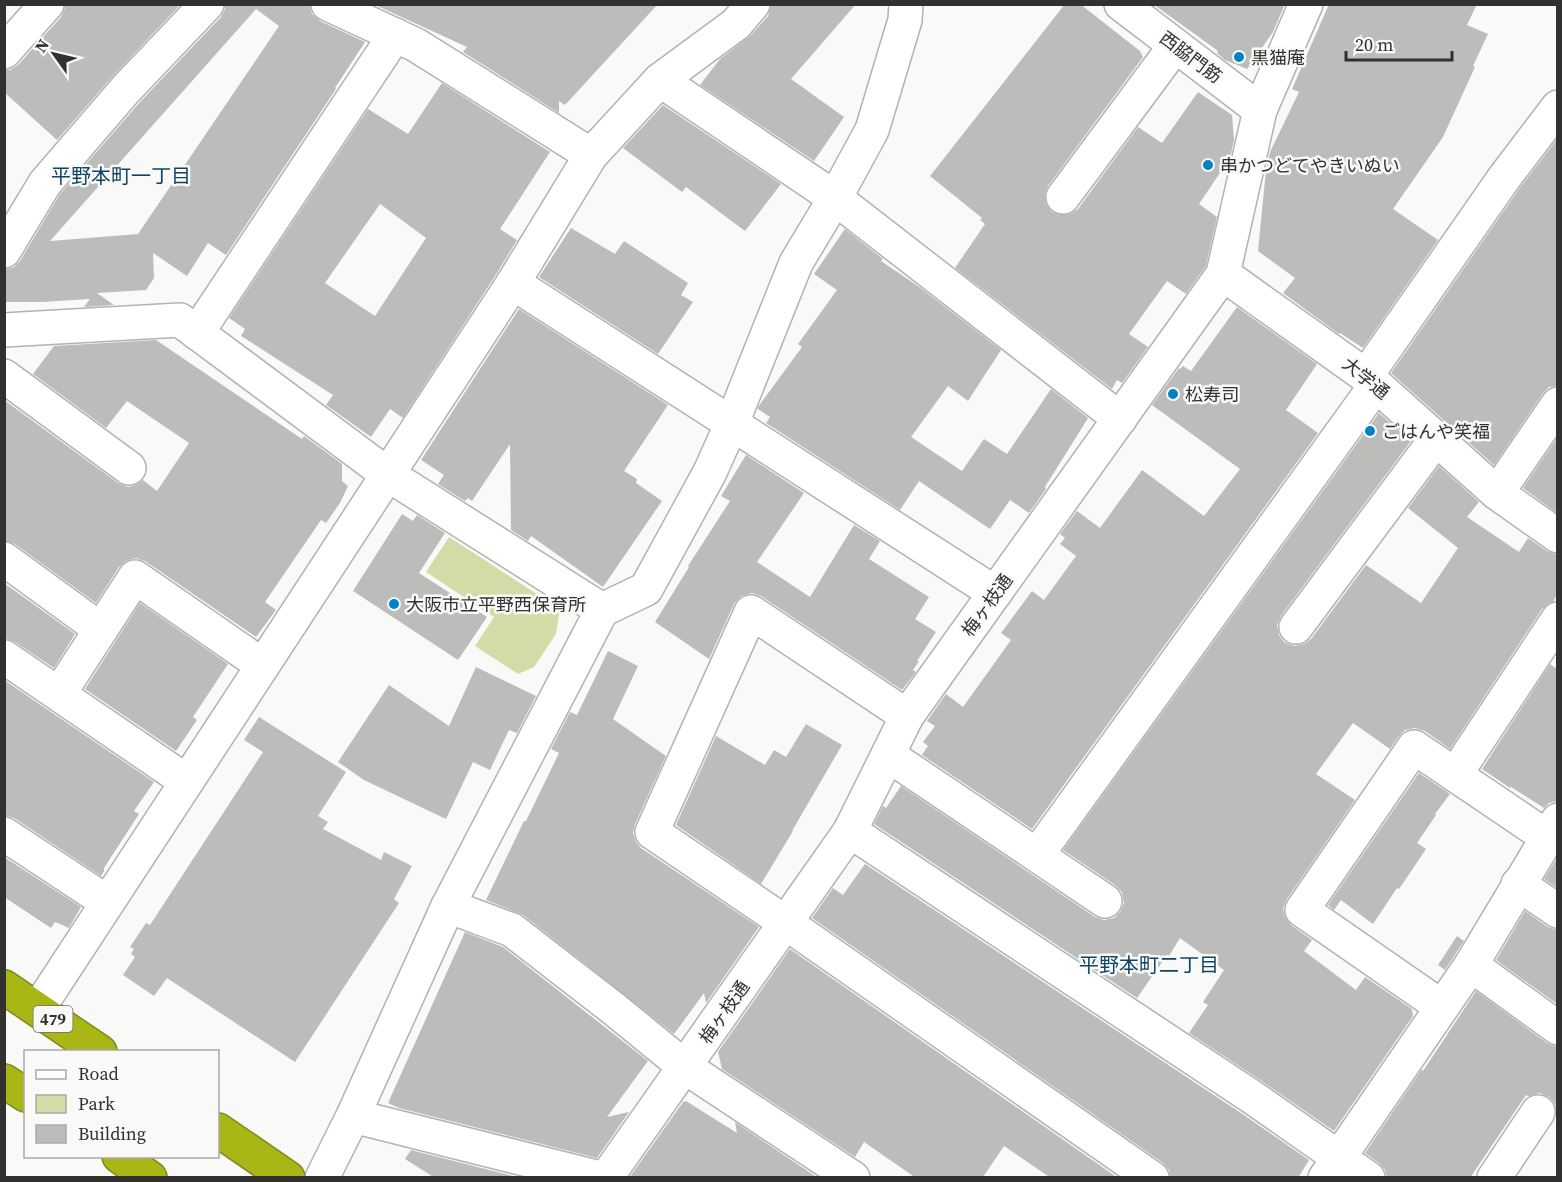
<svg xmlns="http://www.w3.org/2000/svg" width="1562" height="1182" font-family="'Source Serif 4','Noto Sans JP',serif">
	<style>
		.green { fill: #d3dca7 }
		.building { fill: #bcbcba; fill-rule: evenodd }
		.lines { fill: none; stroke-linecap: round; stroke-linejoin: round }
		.minor-casing { stroke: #b2b3b0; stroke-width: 36 }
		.highway-casing { stroke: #7f881f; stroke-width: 36 }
		.minor { stroke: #fff; stroke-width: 33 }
		.highway { stroke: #a9b616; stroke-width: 33 }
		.poi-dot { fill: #0082c9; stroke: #f9faf7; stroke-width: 2 }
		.labels { text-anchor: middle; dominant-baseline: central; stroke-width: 5; stroke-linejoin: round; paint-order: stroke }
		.shield { fill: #f9faf7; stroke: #6d6e6c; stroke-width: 1.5 }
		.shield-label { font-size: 16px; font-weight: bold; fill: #313230 }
		.street-label { font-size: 18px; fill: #313230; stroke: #f9faf7 }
		.poi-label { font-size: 18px; fill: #313230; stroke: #f9faf7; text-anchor: start }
		.neighbourhood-label { font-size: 20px; fill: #104467; stroke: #f9faf7 }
	</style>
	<rect width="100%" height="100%" fill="#f9faf7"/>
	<polygon class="green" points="449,537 560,609 556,634 534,667 518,674 475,646 494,617 426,572"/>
	<g class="building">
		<polygon points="65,4 181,4 112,77 57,140 4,92 4,70 10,70 18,65 61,17 65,8"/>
		<path d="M225,4H309L312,14L320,21L365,42L335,88L336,89L226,255L208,243L187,276L153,253L154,278L146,290L97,293L114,305L84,307L90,299L42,302H4V270L14,267L20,261L60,194L140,102L221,17L225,9ZM256,9L279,26L138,234L50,241Z"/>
		<polygon points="373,4 658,4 565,105 559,101 559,113 463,52 467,47"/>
		<polygon points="771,4 856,4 791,79 844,117 814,161 700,85 720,59 750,36 768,16"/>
		<polygon points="1065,4 1080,4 1140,51 1143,57 1048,186 1045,194 1046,204 1052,212 1060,215 1070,214 1078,209 1138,127 1162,143 1198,92 1232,115 1234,140 1230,158 1199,204 1217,217 1206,266 1186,294 1167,281 1129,334 1148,347 1122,383 1117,380 1112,389 955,268 985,224 980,220 982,218 930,176"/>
		<polygon points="1153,4 1285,4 1273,32 1247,69 1225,60 1217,53 1218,51"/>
		<polygon points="1329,4 1477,4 1467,25 1488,34 1473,66 1475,67 1443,137 1393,209 1438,240 1363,348 1340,333 1339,334 1283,293 1295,278 1258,251 1266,170 1270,152 1299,92 1292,89"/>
		<path d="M442,83L550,152L500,229L517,240L497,273L403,418L390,409L371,437L326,405L333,395L241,336L245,329L229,318L368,109L408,134ZM380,204L426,238L375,316L325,283Z"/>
		<polygon points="663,105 781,184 745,231 686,187 682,192 623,148"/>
		<polygon points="1557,139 1557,386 1549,387 1543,393 1494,465 1391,373 1519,189"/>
		<polygon points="571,228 615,254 624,241 688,283 681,295 693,302 658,354 539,277"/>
		<polygon points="845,229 883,259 881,261 918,286 1001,350 968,401 948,386 911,437 962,471 984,439 1007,454 1051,389 1088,418 1045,487 1046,489 1029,513 1010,500 990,529 919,481 900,510 766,423 770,417 758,409 758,407 802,347 798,344 837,290 814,274"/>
		<polygon points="1237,307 1317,364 1286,410 1318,433 1032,829 922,755 928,746 923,742 935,726 927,721 946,694 963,707 1011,640 1001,633 1032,591 1044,600 1076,556 1060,544 1065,538 1060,534 1077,511 1100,528 1142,470 1204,516 1240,469 1152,405 1179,368 1180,369 1183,366 1191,371"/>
		<polygon points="519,309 668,405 624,471 637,479 636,483 662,501 603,587 531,536 528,541 511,530 510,444 472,501 468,498 465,501 438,484 444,475 421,460"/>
		<polygon points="156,340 302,439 304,436 342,464 342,481 348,486 340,503 326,523 321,520 265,602 276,610 256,637 145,561 136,558 126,561 119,567 96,603 15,544 4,541 4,400 118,483 128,487 136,485 143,480 157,491 189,443 127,401 106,428 33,374 54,346"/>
		<polygon points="1379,413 1411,441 1281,616 1277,625 1279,635 1284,642 1294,646 1304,644 1311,639 1366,565 1421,603 1458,548 1408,508 1439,466 1479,502 1467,517 1519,552 1528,538 1547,551 1557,555 1557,594 1553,602 1549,603 1542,609 1450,749 1425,731 1415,728 1405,730 1399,736 1390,749 1353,723 1316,774 1355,800 1287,899 1283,908 1285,917 1291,925 1312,940 1304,951 1356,990 1365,977 1412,1009 1413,1016 1334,1131 1263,1082 1189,1033 1208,1005 1203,1002 1224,970 1180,938 1169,956 1167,955 1137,998 874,824 883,806 886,808 901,786 1095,917 1104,920 1114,918 1120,912 1124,903 1122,892 1115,885 1063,850"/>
		<polygon points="1557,438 1557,513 1523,488"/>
		<polygon points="746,455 804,493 757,562 810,597 854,525 880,541 869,559 929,597 915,619 936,632 917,661 919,661 913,670 916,672 902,690 761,596 752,593 741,596 734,604 709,659 655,622 689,567 688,566 730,501 721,496"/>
		<polygon points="402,514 413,521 417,515 445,533 419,573 487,617 458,660 353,591"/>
		<polygon points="4,583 75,634 54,668 15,642 4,638"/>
		<polygon points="140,603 228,664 193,717 197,720 176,751 85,689"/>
		<polygon points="608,651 638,666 613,719 666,756 635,824 633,833 636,842 641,848 759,927 706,1003 704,993 674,1034 523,915 486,900 524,821 526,821 559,753 551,749 570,712 577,715"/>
		<polygon points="1550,664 1557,669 1557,801 1549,803 1544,808 1511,787 1510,788 1482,769"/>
		<polygon points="476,667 536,696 517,733 509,730 490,770 473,762 446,819 364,780 338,762 389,685 449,726"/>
		<polygon points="4,680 154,782 134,811 139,814 104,868 104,871 101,876 14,818 4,815"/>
		<polygon points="259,717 346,772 318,816 328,822 323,829 381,860 384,852 412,866 394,899 399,903 295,1062 167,978 154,996 123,975 135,957 131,954 134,949 130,947 146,923 150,925 263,752 244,740"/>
		<polygon points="806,724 842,745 792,831 793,831 761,884 676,825 716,736 765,765 774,750 786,757"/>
		<polygon points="1419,773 1450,794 1435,814 1436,815 1417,843 1426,849 1399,889 1397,888 1373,924 1341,900 1334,910 1328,905"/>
		<polygon points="4,857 81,907 69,928 55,922 51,928 4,897"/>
		<polygon points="1557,858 1557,888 1544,879"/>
		<polygon points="865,864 1241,1113 1309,1160 1298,1178 1170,1178 1169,1170 1163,1163 812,918 833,888 843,895"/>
		<polygon points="1525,911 1548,927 1557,930 1557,1004 1496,960"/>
		<polygon points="465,932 503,947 648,1061 607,1117 629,1112 597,1158 399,1108 388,1103"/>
		<polygon points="1457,936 1464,941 1445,970 1438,965"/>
		<polygon points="790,949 1118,1178 1051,1178 1004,1146 983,1177 916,1178 864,1142 855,1157 722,1069 718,1052"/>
		<polygon points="1476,991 1547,1043 1557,1047 1557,1116 1555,1104 1549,1097 1540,1093 1528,1096 1526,1095 1470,1178 1387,1178 1385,1170 1379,1163 1365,1153 1422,1069 1423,1071"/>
		<polygon points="686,1101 737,1133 735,1122 818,1178 629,1178 683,1102"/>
		<polygon points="411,1150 521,1178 435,1178 405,1159"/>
	</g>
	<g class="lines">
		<defs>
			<g id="minor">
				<polyline points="328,4 416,45 591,155"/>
				<polyline points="1121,4 1260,110"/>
				<polyline points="4,52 47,4"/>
				<polyline points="660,80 835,198 1120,419"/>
				<polyline points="1063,197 1175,46"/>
				<polyline points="4,251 45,183 126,89 207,4"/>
				<polyline points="1223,274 1366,376 1497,493 1558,536"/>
				<polyline points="513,283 995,593"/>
				<polyline points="4,330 180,320 387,474 602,610"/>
				<polyline points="197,333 395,35"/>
				<polyline points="4,376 129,468"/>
				<polyline points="1366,376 1504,178 1558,107"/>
				<polyline points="1497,493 1558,404"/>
				<polyline points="4,559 100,629"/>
				<polyline points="1296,627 1436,439"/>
				<polyline points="4,657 186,781"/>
				<polyline points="59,694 135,577 262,665"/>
				<polyline points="907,716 751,612 652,832 786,923 1152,1178"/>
				<polyline points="888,755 1105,901"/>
				<polyline points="1455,775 1558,619"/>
				<polyline points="850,831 1252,1097 1368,1178"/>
				<polyline points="4,834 107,902"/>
				<polyline points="1037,855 1376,385"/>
				<polyline points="1518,884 1558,911"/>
				<polyline points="448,906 512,930 614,1009 685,1067 853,1178"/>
				<polyline points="1471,965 1558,1028"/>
				<polyline points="1442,1007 1302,910 1414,747 1547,837"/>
				<polyline points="38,1009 513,283 591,155 660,80 736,24 753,4"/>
				<polyline points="353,1116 600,1178"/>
				<polyline points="322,1178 353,1116 448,906 602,610 646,589 710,472 732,423 796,263 835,198 872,130 905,20 906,4"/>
				<polyline points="606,1178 850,831 907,716 1223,274 1260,110 1306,4"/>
				<polyline points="1325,1178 1471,965 1558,820"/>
				<polyline points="1494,1178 1538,1112"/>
			</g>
			<g id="highway">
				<polyline points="4,987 100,1052"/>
				<polyline points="4,1081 26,1095"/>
				<polyline points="218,1130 288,1178"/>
				<polyline points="119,1156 150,1178"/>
			</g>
		</defs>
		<use href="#minor" class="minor-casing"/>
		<use href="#highway" class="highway-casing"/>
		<use href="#minor" class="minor"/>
		<use href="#highway" class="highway"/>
	</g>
	<g class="poi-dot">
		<circle cx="1239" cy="57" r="6"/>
		<circle cx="1208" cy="165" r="6"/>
		<circle cx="1173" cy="394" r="6"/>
		<circle cx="1370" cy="431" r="6"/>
		<circle cx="394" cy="604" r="6"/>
	</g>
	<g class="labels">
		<rect class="shield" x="33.5" y="1006" width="39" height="26" rx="4.5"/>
		<g class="shield-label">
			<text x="53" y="1019">479</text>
		</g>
		<g class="street-label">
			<text transform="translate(1191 57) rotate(37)">西脇門筋</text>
			<text transform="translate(1366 378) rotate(39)">大学通</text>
			<text transform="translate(987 605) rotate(-54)">梅ヶ枝通</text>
			<text transform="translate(724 1012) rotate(-55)">梅ヶ枝通</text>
		</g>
		<g class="poi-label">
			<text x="1251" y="57">黒猫庵</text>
			<text x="1220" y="165">串かつどてやきいぬい</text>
			<text x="1185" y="394">松寿司</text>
			<text x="1382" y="431">ごはんや笑福</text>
			<text x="406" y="604">大阪市立平野西保育所</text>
		</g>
		<g class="neighbourhood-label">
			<text x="121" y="176">平野本町一丁目</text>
			<text x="1149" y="965">平野本町二丁目</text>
		</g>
	</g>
	<rect width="1562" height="1182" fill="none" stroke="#313230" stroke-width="12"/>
	<rect x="24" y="1050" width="195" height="108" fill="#f9faf7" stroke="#a9aaa7" stroke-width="1.5"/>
	<rect x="36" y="1070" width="30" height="9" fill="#ffffff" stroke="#a9aaa7" stroke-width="1.5"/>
	<text x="78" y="1080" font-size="18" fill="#313230">Road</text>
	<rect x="36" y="1095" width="30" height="18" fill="#d3dca7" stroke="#a9aaa7" stroke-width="1.5"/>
	<text x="78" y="1110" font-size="18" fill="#313230">Park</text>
	<rect x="36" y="1125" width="30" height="18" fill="#bcbcba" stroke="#a9aaa7" stroke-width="1.5"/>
	<text x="78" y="1140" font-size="18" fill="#313230">Building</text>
	<g transform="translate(54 54) rotate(304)" stroke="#f9faf7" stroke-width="4.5" paint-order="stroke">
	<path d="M0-4.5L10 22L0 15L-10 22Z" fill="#313230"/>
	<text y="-9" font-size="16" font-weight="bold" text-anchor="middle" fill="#313230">N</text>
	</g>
	<path d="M1346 51v9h106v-9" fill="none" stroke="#313230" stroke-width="3"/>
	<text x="1355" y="51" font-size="18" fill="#313230" stroke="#f9faf7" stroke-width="4.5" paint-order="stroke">20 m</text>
</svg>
